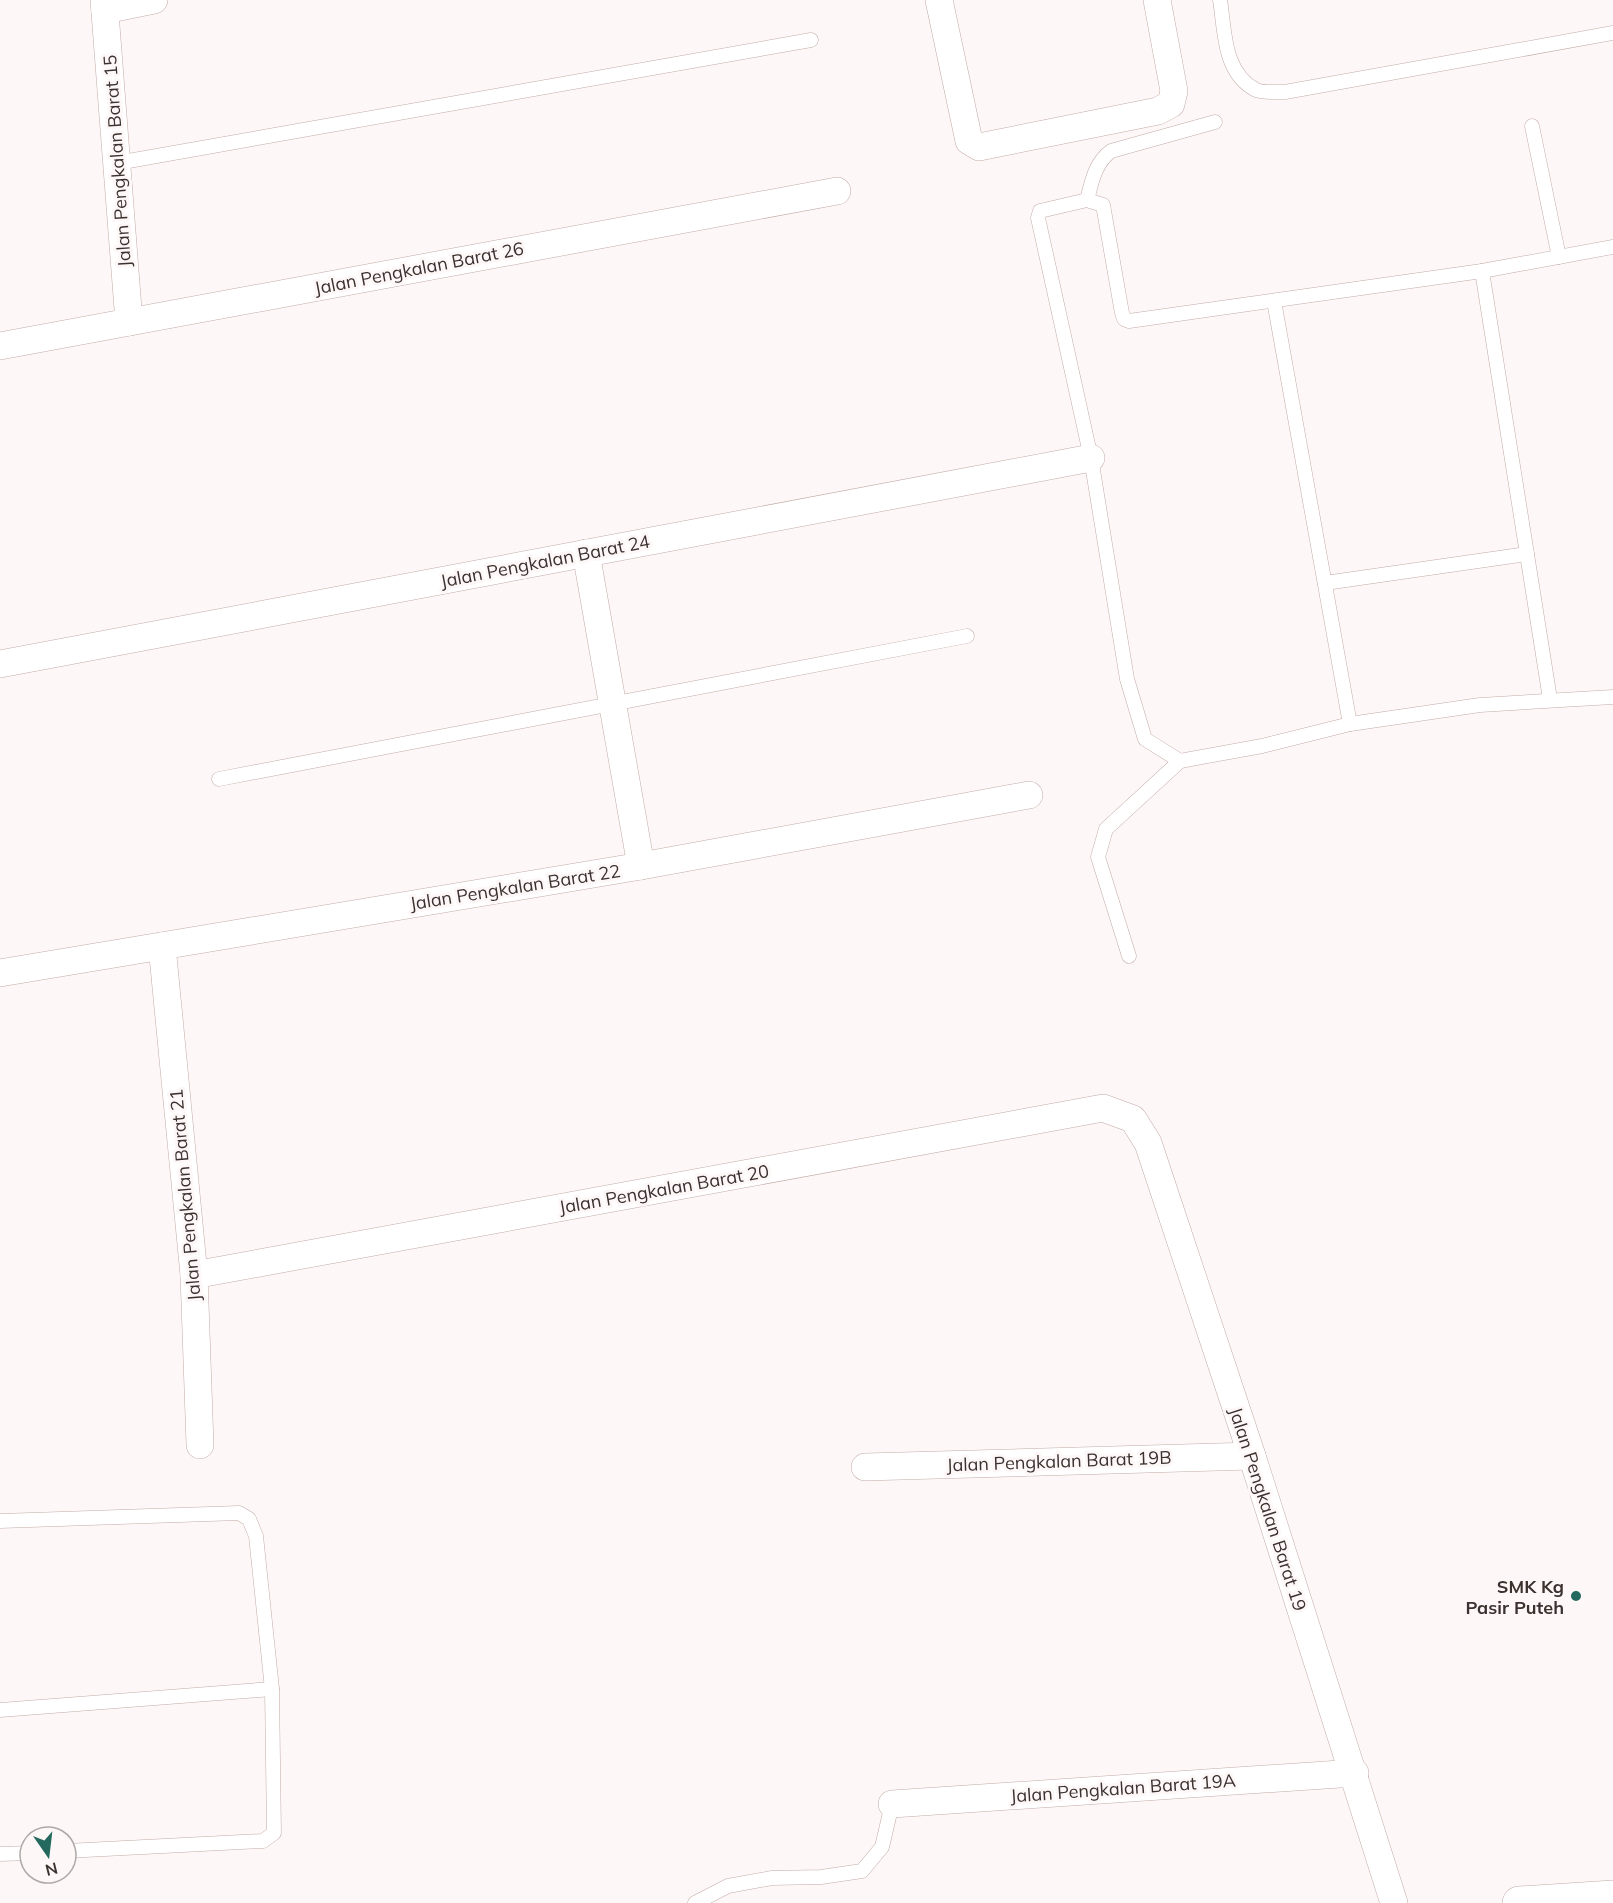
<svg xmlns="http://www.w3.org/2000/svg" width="1613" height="1903" font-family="Mulish,sans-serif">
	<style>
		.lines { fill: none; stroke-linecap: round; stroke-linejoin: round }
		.service-casing { stroke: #c3aba7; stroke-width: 15 }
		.minor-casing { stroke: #c3aba7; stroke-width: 28 }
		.tertiary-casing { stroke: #c3aba7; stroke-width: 34 }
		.service { stroke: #fff; stroke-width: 14 }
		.minor { stroke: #fff; stroke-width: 27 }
		.tertiary { stroke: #fff; stroke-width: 33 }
		.poi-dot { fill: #24695d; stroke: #fdf8f7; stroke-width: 2 }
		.labels { text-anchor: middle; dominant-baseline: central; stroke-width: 6; stroke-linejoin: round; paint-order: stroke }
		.street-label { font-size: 18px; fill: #3b3230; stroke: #fdf8f7 }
		.poi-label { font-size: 18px; font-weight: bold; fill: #3b3230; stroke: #fdf8f7; text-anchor: end }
	</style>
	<rect width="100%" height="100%" fill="#fdf8f7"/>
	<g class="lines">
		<defs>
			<g id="service">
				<path d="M1220,0C1225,31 1223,73 1256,90C1264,93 1277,92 1285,92L1613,33"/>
				<polyline points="1532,126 1559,257"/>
				<polyline points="117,163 811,40"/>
				<path d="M1087,200C1092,181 1095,163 1111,151L1215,122"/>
				<polyline points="1613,247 1482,271 1129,321 1124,319 1122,313 1103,205 1087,200 1040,211 1038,218 1091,458 1127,679 1145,739 1180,761 1262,746 1350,724 1480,705 1613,697"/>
				<polyline points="1482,271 1550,699"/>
				<polyline points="1274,301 1350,724"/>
				<polyline points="1325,583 1527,554"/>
				<polyline points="219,779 967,636"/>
				<polyline points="1129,956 1098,857 1106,829 1180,761"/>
				<polyline points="0,1521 239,1513 249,1519 256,1536 272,1689 274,1833 263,1841 66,1851"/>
				<polyline points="0,1710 272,1689"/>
				<polyline points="0,1854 30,1853"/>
				<polyline points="695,1903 728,1886 772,1878 821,1877 862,1871 882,1847 892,1804"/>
			</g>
			<g id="minor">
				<polyline points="104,0 129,322"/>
				<polyline points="939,0 969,141 979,147 1158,111 1171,104 1174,91 1157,0"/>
				<polyline points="105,10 154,0"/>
				<polyline points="0,346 837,191"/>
				<polyline points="586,553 641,866"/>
				<polyline points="0,664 1091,458"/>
				<polyline points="162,946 194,1275 200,1445"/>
				<polyline points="0,973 641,866 1029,795"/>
				<polyline points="194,1275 1103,1108 1133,1119 1148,1143 1252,1456 1394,1903"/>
				<polyline points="865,1467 1252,1456"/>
				<polyline points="892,1804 1355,1773"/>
			</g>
			<polyline id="tertiary" points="1519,1903 1613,1897"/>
		</defs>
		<use href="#service" class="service-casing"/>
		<use href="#minor" class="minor-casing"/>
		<use href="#tertiary" class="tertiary-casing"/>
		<use href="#service" class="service"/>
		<use href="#minor" class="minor"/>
		<use href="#tertiary" class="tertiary"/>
	</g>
	<circle class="poi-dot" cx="1576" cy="1596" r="6"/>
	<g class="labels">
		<g class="street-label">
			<text transform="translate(117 161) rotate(-94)">Jalan Pengkalan Barat 15</text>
			<text transform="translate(419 268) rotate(-11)">Jalan Pengkalan Barat 26</text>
			<text transform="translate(545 561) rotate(-11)">Jalan Pengkalan Barat 24</text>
			<text transform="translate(515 887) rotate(-9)">Jalan Pengkalan Barat 22</text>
			<text transform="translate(664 1189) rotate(-10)">Jalan Pengkalan Barat 20</text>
			<text transform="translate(185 1195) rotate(-95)">Jalan Pengkalan Barat 21</text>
			<text transform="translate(1059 1461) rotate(-2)">Jalan Pengkalan Barat 19B</text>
			<text transform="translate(1268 1509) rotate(72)">Jalan Pengkalan Barat 19</text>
			<text transform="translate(1123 1788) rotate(-4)">Jalan Pengkalan Barat 19A</text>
		</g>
		<g class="poi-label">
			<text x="1564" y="1586">SMK Kg<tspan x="1564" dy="21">Pasir Puteh</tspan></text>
		</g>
	</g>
	<g transform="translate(48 1855) rotate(166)"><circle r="28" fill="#fdf8f7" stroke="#afa9a7" stroke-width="1.5"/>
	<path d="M0-4.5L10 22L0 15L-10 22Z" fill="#24695d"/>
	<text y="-9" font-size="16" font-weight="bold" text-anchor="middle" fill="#3b3230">N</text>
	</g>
</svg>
